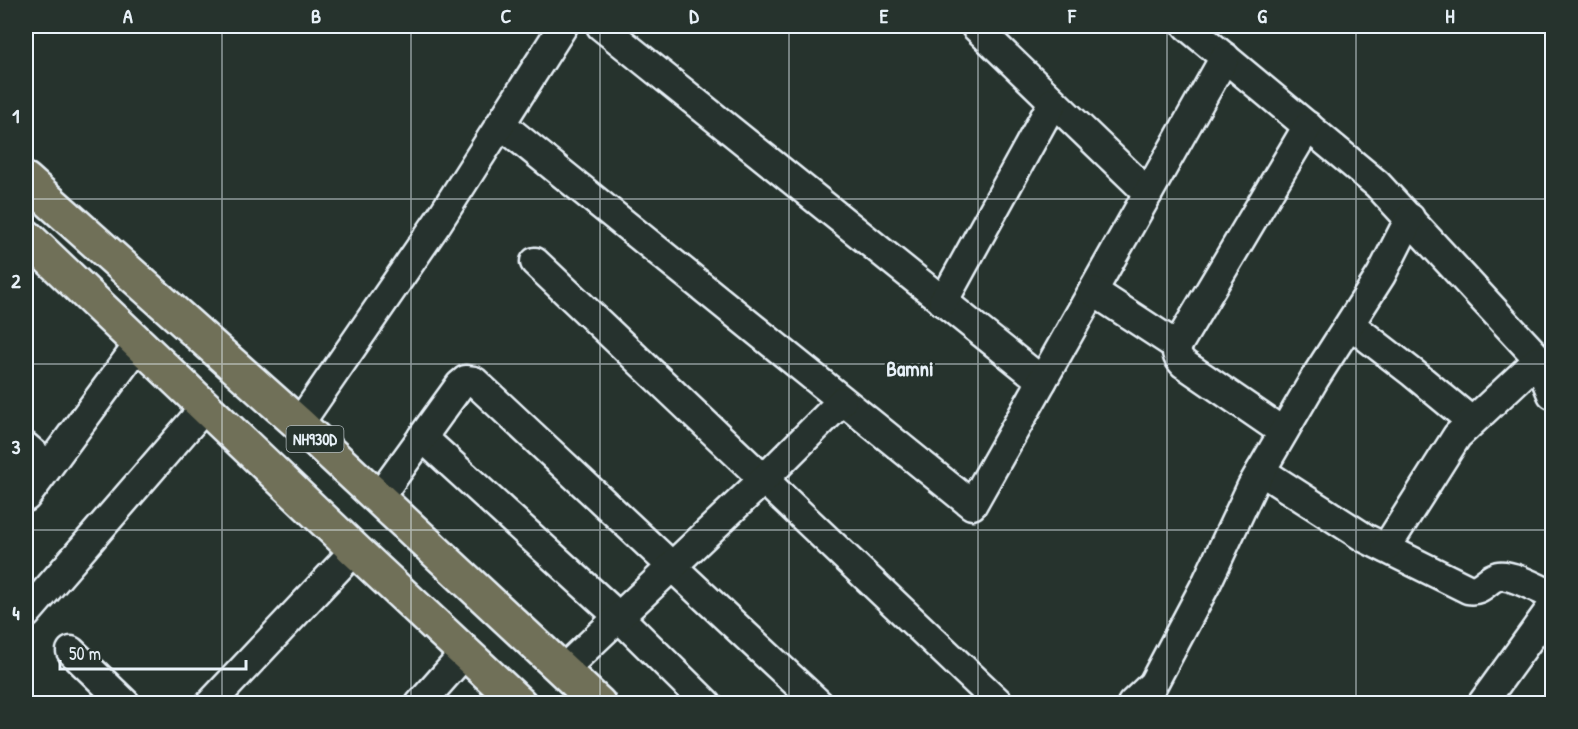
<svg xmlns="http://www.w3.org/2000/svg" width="1578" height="729" font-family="'Patrick Hand',sans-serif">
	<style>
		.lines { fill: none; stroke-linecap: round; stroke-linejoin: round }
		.minor-casing { stroke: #e8f1f8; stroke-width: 33 }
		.trunk-casing { stroke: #e8f1f8; stroke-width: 38 }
		.minor { stroke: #26332d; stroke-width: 28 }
		.trunk { stroke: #706f59; stroke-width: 33 }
		.grid { fill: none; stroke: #e8f1f8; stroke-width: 1.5; stroke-opacity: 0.55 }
		.labels { text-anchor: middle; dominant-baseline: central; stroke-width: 5; stroke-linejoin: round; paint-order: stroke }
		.shield { fill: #26332d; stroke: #aeb8bb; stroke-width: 1.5 }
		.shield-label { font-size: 16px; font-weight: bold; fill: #e8f1f8 }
		.quarter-label { font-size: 21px; font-weight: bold; fill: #e8f1f8; stroke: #26332d }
		.neatline { fill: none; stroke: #e8f1f8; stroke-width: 2 }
		.grid-label { font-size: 20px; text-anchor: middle; font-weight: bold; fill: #e8f1f8 }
	</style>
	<rect width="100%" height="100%" fill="#26332d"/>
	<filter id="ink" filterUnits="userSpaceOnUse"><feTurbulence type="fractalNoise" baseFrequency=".0167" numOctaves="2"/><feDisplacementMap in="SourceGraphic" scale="12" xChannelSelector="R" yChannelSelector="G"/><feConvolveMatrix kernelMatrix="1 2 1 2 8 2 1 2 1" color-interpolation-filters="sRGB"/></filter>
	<g filter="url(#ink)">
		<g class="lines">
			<defs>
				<g id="minor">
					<polyline points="601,26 1042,381"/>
					<polyline points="975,26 1148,193"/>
					<polyline points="1187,26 1377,184 1536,356 1552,394"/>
					<polyline points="501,124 972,505 1225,57"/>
					<polyline points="535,262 1000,704"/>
					<polyline points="1093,291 1177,346"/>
					<polyline points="943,302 1053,102"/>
					<polyline points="1351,325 1413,373 1471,421"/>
					<polyline points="299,424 438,222 563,26"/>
					<path d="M1283,432L1184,364C1178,358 1176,354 1177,346L1308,126"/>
					<polyline points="422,437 619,617 707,704"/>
					<polyline points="26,447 48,466"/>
					<path d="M1261,471L1365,538L1468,589C1482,592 1486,579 1498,576C1510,573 1541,590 1552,595"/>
					<polyline points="26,497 139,344"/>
					<polyline points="379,497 460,385 466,380 474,381 819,704"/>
					<polyline points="1386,548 1457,436 1538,360"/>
					<polyline points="26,614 206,406"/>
					<polyline points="71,651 126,704"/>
					<polyline points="564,669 764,479 842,401"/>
					<polyline points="210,704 355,550"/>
					<polyline points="420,704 466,652"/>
					<polyline points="1132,704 1153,684 1206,584 1252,486 1315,378 1381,275 1410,218"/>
					<polyline points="1482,704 1552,607"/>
				</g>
				<g id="trunk">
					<polyline points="26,180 299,424 599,704"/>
					<polyline points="26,236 355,550 520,704"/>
				</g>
			</defs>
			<use href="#minor" class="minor-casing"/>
			<use href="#trunk" class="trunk-casing"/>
			<use href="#minor" class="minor"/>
			<use href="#trunk" class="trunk"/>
		</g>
	</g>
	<path class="grid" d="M222,26V704M411,26V704M600,26V704M789,26V704M978,26V704M1167,26V704M1356,26V704M26,199H1552M26,364H1552M26,530H1552"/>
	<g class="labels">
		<rect class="shield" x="286.5" y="426" width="57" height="26" rx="4.5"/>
		<g class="shield-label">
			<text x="315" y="439">NH930D</text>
		</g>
		<g class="quarter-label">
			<text x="910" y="368">Bamni</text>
		</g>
	</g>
	<rect width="1578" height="729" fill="none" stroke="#26332d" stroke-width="66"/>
	<path d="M60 660v9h186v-9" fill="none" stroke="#e8f1f8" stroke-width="3"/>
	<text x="69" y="660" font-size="18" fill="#e8f1f8" stroke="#26332d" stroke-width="4.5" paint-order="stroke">50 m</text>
	<rect x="33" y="33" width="1512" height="663" class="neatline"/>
	<g class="grid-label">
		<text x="128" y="23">A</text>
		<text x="316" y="23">B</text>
		<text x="506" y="23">C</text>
		<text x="694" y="23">D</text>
		<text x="884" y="23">E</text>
		<text x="1072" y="23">F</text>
		<text x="1262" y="23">G</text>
		<text x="1450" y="23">H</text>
		<text x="16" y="123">1</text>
		<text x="16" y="288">2</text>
		<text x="16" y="454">3</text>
		<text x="16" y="620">4</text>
	</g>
</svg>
